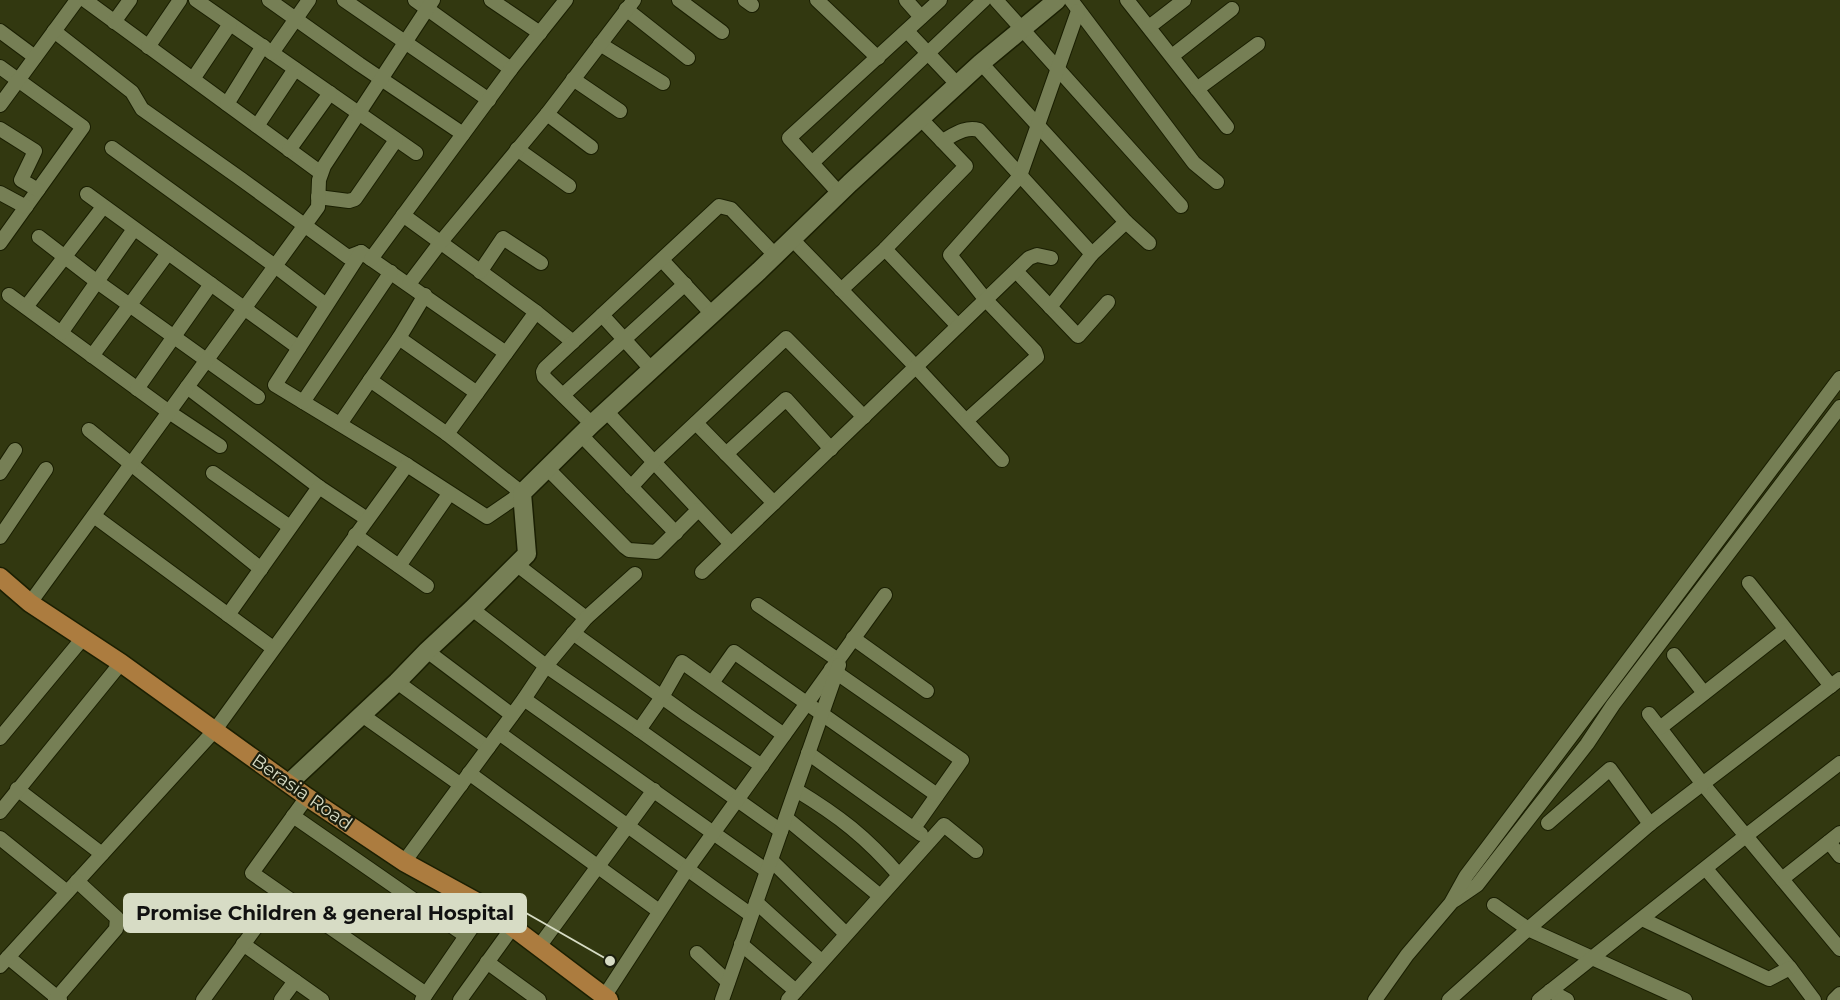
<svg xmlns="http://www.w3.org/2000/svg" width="1840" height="1000" font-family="Montserrat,sans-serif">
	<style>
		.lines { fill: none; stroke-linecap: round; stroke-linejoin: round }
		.street-casing { stroke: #1a1f02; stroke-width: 16 }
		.secondary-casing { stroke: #1a1f02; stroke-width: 21 }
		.primary-casing { stroke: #1a1f02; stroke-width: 21 }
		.street { stroke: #767f55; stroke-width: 14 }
		.secondary { stroke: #767f55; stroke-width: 18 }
		.primary { stroke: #ac7c3f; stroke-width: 18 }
		.labels { text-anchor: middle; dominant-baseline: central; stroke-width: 4.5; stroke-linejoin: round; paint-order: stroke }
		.street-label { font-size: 18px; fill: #d7dcc5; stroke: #1b1e0d }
		.leader { fill: none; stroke: #d7dcc5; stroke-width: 2 }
		.callout-dot { fill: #d7dcc5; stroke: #1b1e0d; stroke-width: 2 }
		.callout { fill: #d7dcc5; stroke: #d7dcc5; stroke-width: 2 }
		.callout-label { font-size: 20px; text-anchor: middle; font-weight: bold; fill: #111 }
	</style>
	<rect width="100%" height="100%" fill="#323810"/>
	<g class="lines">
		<defs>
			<g id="street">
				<polyline points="85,0 321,173"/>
				<polyline points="196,0 416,153"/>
				<polyline points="269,0 359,64 463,134"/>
				<polyline points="344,0 489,100"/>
				<polyline points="415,0 511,69"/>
				<polyline points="491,0 540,33"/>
				<polyline points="679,0 722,32"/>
				<polyline points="745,0 752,5"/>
				<polyline points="817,0 878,58"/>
				<polyline points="906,0 921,17"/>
				<polyline points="996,0 1181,206"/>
				<polyline points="1071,0 1194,163 1217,182"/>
				<polyline points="1127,0 1227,127"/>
				<polyline points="626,9 688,58"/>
				<polyline points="114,22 130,0"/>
				<polyline points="1149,27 1184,0"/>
				<polyline points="0,31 35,57"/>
				<polyline points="54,31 132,92 142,109 241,179 348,257 361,252 506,353"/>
				<polyline points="907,31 958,85"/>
				<polyline points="600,44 663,83"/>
				<polyline points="148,47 180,0"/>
				<polyline points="272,53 309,0"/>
				<polyline points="1172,56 1232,9"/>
				<polyline points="981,63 1126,222 1149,243"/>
				<polyline points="0,67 83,127 0,243"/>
				<polyline points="193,79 230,24"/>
				<polyline points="573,79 620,111"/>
				<polyline points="1197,89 1258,44"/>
				<polyline points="227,104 263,46"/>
				<polyline points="0,105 77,0"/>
				<polyline points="547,114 591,147"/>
				<polyline points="257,126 295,69"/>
				<polyline points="0,129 35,151 21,180 38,190"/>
				<path d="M942,141C954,135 965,126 979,130L1092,254"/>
				<polyline points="112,148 275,266 326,305"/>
				<polyline points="517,149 569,186"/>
				<polyline points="289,150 330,93"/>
				<polyline points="812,163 984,0"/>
				<polyline points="0,193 26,207"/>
				<polyline points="839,193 789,138 940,0"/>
				<polyline points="87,194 299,348"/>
				<polyline points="318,197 349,201 355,199 396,140"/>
				<polyline points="403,215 536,312 573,342"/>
				<polyline points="39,237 96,281 258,397"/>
				<polyline points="792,239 916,367 1002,460"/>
				<polyline points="885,249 958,326"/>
				<polyline points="361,252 275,385 407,465 487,517 522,493 447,434 370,380"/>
				<polyline points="371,259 511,69 566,0"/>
				<polyline points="662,260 712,314"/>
				<polyline points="1016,271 1078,336 1108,302"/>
				<polyline points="480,272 503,238 541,263"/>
				<polyline points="409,284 440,243 547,114 634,0"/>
				<polyline points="841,290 885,249 966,166 920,118"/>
				<polyline points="9,295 169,412 220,446"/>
				<polyline points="26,307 103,207"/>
				<polyline points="1050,307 1092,254 1126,222"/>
				<polyline points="602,315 652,370"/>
				<polyline points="61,333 134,229"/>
				<polyline points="399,338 477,393"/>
				<polyline points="92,356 168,253"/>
				<polyline points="187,387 319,487 367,519"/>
				<polyline points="137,389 211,284"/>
				<polyline points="563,395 685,284"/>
				<polyline points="303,402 391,272"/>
				<polyline points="606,411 731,544"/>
				<polyline points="967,420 1037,357 1035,351 986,300 950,255 1020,176 1078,11"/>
				<polyline points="696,423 774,503"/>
				<polyline points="340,424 399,338 425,295"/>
				<polyline points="592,424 544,377 543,372 545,368 719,206 731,209 774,254"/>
				<polyline points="89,430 261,569"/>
				<polyline points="447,434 536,312"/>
				<polyline points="581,435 676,533"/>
				<polyline points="726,454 786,399 831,449"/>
				<polyline points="547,468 625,547 629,550 656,552 698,510"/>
				<polyline points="0,473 15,450"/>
				<polyline points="213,473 290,527"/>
				<polyline points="631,487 654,462 786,338 864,417"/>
				<polyline points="94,516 273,648"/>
				<polyline points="355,535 427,586"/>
				<polyline points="0,537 46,469"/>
				<polyline points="516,564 586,618"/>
				<polyline points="399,566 449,494"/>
				<polyline points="702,572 1029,258 1037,255 1051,258"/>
				<polyline points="1749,583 1831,686"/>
				<polyline points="30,603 318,207 319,180 324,166 433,0"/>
				<polyline points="758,605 838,660"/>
				<polyline points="472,609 546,666 639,730 781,831"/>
				<polyline points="228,615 319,487"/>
				<polyline points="573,633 687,715 762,766"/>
				<polyline points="853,638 927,691"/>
				<polyline points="427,651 512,715"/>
				<polyline points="1674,655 1704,693"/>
				<polyline points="831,669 962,760 914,828"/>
				<polyline points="397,682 488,748"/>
				<polyline points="712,683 734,652 937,795"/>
				<polyline points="524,699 767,871"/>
				<polyline points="1649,714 1702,783 1840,949"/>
				<polyline points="362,715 461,785"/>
				<polyline points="1660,728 1785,630"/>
				<polyline points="639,730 662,697 682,662 784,735"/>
				<polyline points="499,733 751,915"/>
				<polyline points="0,738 83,638"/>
				<polyline points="808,753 921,834"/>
				<polyline points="469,773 659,911"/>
				<polyline points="17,789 102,854"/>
				<path d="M796,790C839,816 866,837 899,875"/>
				<polyline points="307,797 252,873 426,994"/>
				<polyline points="0,812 121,663"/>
				<polyline points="293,816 466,936"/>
				<polyline points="786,818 880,896"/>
				<polyline points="1548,823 1610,769 1650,824"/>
				<polyline points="0,838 67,892"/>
				<polyline points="1829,842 1840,856"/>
				<polyline points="771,860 846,934"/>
				<polyline points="404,862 524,699 546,666 586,618 635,574"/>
				<polyline points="1706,869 1790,968 1814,1000"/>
				<polyline points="1782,879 1840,833"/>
				<polyline points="1455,900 1477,885 1587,744 1613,705 1840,407"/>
				<polyline points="756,902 821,961"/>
				<polyline points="1494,905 1528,929 1685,1000"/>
				<polyline points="1642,919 1769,979 1790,968"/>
				<polyline points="243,944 322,1000"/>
				<polyline points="741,944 796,991"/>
				<polyline points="538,948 654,790"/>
				<polyline points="697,953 728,982"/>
				<polyline points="8,957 60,1000"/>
				<polyline points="487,962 539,1000"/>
				<polyline points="0,966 215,730 407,465"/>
				<polyline points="1550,991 1567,1000"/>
				<polyline points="55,1000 116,929 117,918 77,881"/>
				<polyline points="203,1000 280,894"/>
				<polyline points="281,1000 295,981"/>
				<polyline points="422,1000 486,907"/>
				<polyline points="460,1000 512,928"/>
				<polyline points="602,1000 688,868 885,595"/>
				<polyline points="722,1000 839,665"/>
				<polyline points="788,1000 944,825 976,851"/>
				<polyline points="1375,1000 1407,955 1451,903 1466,876 1840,378"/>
				<polyline points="1449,1000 1528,929 1650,824 1840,679"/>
				<polyline points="1539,1000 1747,835 1840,763"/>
				<polyline points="1834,1000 1840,994"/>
			</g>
			<polyline id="secondary" points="289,783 397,682 427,651 472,609 527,554 522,493 592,424 759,271 850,183 981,63 1057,0"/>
			<polyline id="primary" points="0,577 30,603 121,663 307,797 404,862 486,907 609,1000"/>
		</defs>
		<use href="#street" class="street-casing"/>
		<use href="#secondary" class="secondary-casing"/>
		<use href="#primary" class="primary-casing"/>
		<use href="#street" class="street"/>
		<use href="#secondary" class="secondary"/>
		<use href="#primary" class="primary"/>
	</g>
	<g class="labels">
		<g class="street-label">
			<text transform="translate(302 792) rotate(35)">Berasia Road</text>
		</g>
	</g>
	<path class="leader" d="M610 961L526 913"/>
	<circle class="callout-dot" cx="610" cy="961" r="6"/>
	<rect class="callout" x="124" y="894" width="402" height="38" rx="6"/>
	<g class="callout-label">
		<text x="325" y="920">Promise Children &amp; general Hospital</text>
	</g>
</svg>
